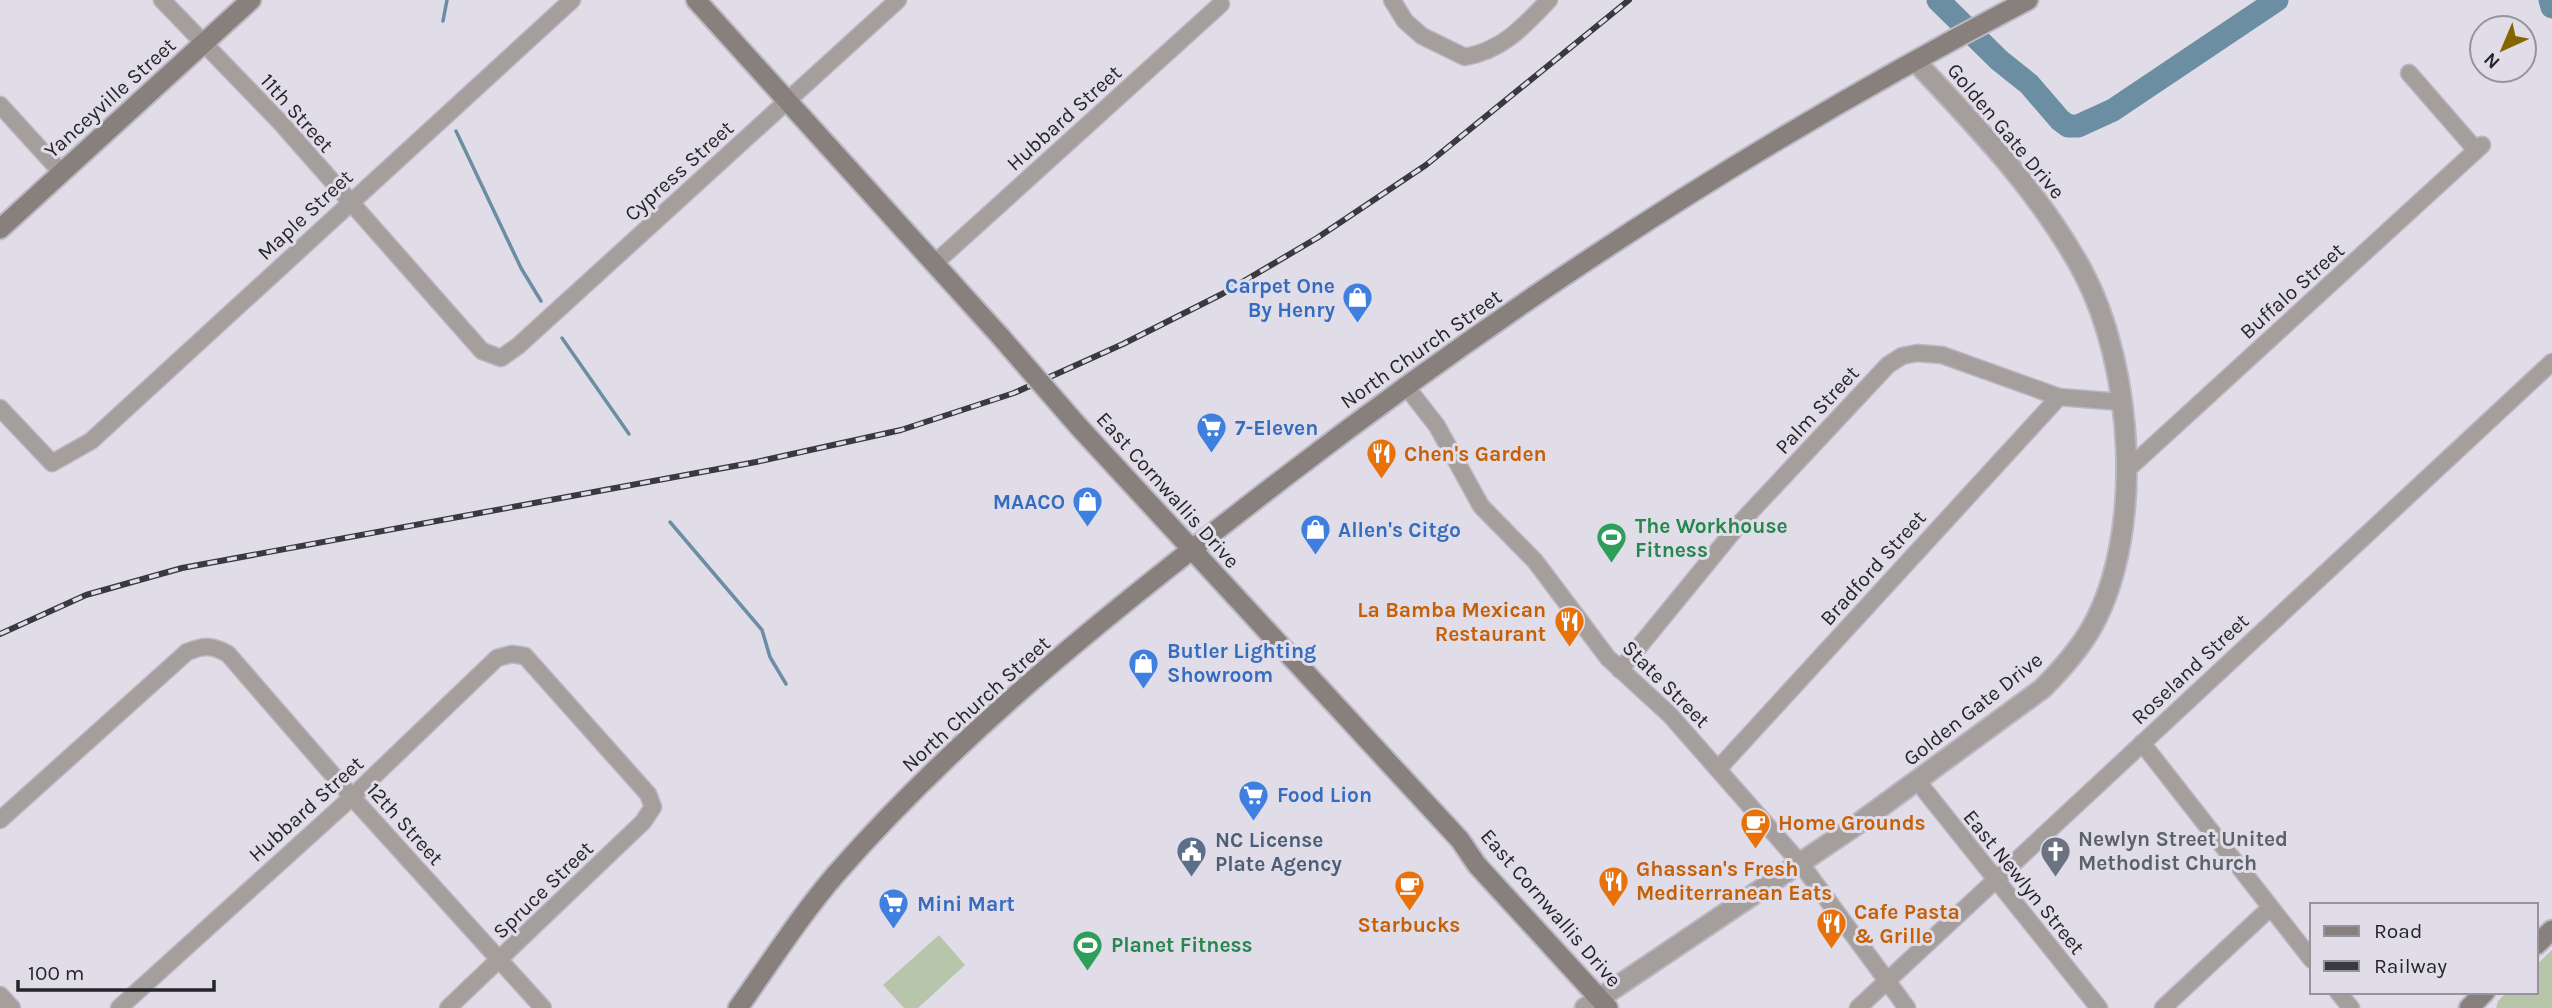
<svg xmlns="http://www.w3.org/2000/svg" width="2552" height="1008" font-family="Karla,sans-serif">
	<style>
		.green { fill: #b7c6aa }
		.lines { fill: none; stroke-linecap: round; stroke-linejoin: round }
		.stream { stroke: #6b8ea2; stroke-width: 3.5 }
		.river { stroke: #6b8ea2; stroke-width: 23 }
		.minor-casing { stroke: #bbb8c3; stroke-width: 19 }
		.tertiary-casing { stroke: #bbb8c3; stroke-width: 23 }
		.secondary-casing { stroke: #bbb8c3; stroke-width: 23 }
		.minor { stroke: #a49f9c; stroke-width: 16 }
		.tertiary { stroke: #a49f9c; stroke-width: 19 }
		.secondary { stroke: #88807c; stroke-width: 19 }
		.rail-casing { stroke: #3a393e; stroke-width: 6 }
		.rail { stroke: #e0dde9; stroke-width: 3.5; stroke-dasharray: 10; stroke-linecap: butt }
		.secondary-bridge-casing { stroke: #bbb8c3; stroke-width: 23; stroke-linecap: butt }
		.secondary-bridge { stroke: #88807c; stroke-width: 19 }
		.labels { text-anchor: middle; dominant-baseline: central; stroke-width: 6; stroke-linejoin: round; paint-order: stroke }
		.street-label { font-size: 21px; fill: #262529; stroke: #e0dde9 }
		.shop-label { font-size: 21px; font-weight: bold; fill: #366cbe; stroke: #e0dde9; text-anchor: start }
		.food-label { font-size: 21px; font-weight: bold; fill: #c56008; stroke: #e0dde9; text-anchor: start }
		.leisure-label { font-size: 21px; font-weight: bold; fill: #27864d; stroke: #e0dde9; text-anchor: start }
		.worship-label { font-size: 21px; font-weight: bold; fill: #5b616d; stroke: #e0dde9; text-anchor: start }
		.service-label { font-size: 21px; font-weight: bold; fill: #4e5e75; stroke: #e0dde9; text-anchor: start }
	</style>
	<rect width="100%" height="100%" fill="#e0dde9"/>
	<g class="green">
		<polygon points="939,935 965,965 918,1008 904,1008 883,985"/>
		<polygon points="2552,950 2552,1008 2496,1008 2498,1001 2507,992 2536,992 2536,965"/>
	</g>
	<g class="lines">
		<g class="stream">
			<polyline points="443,21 447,0"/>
			<polyline points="456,131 521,268 541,301"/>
			<polyline points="562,338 629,434"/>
			<polyline points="670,522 762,630 770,657 786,684"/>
		</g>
		<g class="river">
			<polyline points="1938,0 1999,60 2029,84 2060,120 2068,126 2078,126 2113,110 2277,0"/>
			<polyline points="2550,0 2552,7"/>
		</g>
		<defs>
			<g id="minor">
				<polyline points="162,0 280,122 482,351 501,358 518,346 898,0"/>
				<path d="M1392,0L1405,21L1422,36L1465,57C1503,50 1523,27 1549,0"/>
				<polyline points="2409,73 2476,150"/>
				<polyline points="0,105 62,173"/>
				<polyline points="935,263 1221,4"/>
				<polyline points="1405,385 1437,426 1481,506 1535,561 1608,658 1670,715 1801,864 1907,1008"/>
				<polyline points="0,408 52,463 91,441 572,0"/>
				<polyline points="2129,468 2482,145"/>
				<polyline points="1620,670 1741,522 1888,365 1902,356 1917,353 1942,355 2059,397 2121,402"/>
				<polyline points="2142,743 2312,960"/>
				<polyline points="1719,768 2059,397"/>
				<polyline points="1918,782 2099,1008"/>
				<path d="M0,820L187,652C204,645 212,645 228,654L352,797L543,1008"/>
				<polyline points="2338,992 2351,1008"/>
				<polyline points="0,995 12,1008"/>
				<polyline points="119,1008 352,797 497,658 512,654 525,656 648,794 653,807 643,822 448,1008"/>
				<polyline points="1858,1008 2552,362"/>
				<polyline points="2163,1008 2270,908"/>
			</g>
			<path id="tertiary" d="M1585,1008L1852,828L2042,689C2061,670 2079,650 2092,627C2145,532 2133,366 2083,272C2040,192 1976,126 1915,61"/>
			<g id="secondary">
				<polyline points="696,0 1000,336"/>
				<polyline points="0,229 251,0"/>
				<polyline points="1079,427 1460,840 1477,865 1608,1008"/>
				<polyline points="2536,945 2552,930"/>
				<path d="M738,1008C770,963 800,916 836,874C968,723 1130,596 1289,474C1519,297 1770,134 2028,0"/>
				<polyline points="2469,1008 2485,992"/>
			</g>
		</defs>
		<use href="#minor" class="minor-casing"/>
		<use href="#tertiary" class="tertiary-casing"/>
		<use href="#secondary" class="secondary-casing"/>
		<use href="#minor" class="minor"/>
		<use href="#tertiary" class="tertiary"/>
		<use href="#secondary" class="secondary"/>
		<defs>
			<polyline id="rail" points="0,634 86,595 182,568 756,462 901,430 1014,393 1123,344 1222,294 1317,238 1426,165 1629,0"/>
		</defs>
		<use href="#rail" class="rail-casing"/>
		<use href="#rail" class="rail"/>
		<defs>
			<polyline id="secondary-bridge" points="1000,336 1079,427"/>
		</defs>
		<use href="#secondary-bridge" class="secondary-bridge-casing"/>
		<use href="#secondary-bridge" class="secondary-bridge"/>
	</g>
	<defs>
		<symbol id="shop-pin" viewBox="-11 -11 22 30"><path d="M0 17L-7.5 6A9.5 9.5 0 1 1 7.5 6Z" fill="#3f7fe0" stroke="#e0dde9"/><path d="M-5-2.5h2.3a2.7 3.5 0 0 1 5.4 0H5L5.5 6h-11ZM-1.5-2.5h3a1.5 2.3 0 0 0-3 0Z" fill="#fff"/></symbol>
		<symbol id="supermarket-pin" viewBox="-11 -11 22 30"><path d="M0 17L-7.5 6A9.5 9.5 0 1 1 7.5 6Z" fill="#3f7fe0" stroke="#e0dde9"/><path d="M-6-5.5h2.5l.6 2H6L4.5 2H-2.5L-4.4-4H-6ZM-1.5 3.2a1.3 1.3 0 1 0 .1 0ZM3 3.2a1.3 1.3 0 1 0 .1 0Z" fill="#fff"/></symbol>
		<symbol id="restaurant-pin" viewBox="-11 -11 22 30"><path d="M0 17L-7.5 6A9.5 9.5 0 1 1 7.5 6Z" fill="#e8710a" stroke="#e0dde9"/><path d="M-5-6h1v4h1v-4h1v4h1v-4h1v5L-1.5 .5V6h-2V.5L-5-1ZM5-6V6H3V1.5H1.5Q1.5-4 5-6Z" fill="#fff"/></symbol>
		<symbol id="stadium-pin" viewBox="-11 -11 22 30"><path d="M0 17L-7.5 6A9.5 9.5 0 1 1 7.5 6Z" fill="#2e9e5b" stroke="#e0dde9"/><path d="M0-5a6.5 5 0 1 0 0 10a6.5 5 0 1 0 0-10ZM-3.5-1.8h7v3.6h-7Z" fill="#fff"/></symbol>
		<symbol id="cafe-pin" viewBox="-11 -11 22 30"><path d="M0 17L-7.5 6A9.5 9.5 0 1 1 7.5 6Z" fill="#e8710a" stroke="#e0dde9"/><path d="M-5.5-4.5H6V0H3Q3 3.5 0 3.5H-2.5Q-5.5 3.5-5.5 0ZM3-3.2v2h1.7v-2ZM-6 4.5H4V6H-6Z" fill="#fff"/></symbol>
		<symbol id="church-pin" viewBox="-11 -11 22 30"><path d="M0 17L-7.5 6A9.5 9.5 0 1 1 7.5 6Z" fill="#6b7280" stroke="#e0dde9"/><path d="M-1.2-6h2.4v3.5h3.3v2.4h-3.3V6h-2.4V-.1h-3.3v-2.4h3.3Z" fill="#fff"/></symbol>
		<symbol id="civic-pin" viewBox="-11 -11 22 30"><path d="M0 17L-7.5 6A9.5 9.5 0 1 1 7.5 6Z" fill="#5c6f8a" stroke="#e0dde9"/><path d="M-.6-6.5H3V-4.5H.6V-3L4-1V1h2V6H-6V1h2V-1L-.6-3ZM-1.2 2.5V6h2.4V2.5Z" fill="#fff"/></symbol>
	</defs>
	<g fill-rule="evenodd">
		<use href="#shop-pin" x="1340" y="280" width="35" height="47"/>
		<use href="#supermarket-pin" x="1194" y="410" width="35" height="47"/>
		<use href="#restaurant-pin" x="1364" y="436" width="35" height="47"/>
		<use href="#shop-pin" x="1070" y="484" width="35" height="47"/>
		<use href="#shop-pin" x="1298" y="512" width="35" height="47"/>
		<use href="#stadium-pin" x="1594" y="520" width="35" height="47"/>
		<use href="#restaurant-pin" x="1552" y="604" width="35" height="47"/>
		<use href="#shop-pin" x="1126" y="646" width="35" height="47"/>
		<use href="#supermarket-pin" x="1236" y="778" width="35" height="47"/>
		<use href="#cafe-pin" x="1738" y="806" width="35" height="47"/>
		<use href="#church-pin" x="2038" y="834" width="35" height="47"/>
		<use href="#civic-pin" x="1174" y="834" width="35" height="47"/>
		<use href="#restaurant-pin" x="1596" y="864" width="35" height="47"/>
		<use href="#cafe-pin" x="1392" y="868" width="35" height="47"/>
		<use href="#supermarket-pin" x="876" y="886" width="35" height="47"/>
		<use href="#restaurant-pin" x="1814" y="906" width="35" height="47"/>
		<use href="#stadium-pin" x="1070" y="928" width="35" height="47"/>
	</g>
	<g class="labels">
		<g class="street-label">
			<text transform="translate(110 98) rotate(-42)">Yanceyville Street</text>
			<text transform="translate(297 113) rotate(48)">11th Street</text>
			<text transform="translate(1064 118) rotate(-42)">Hubbard Street</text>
			<text transform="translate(2006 131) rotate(50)">Golden Gate Drive</text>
			<text transform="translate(679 171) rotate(-42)">Cypress Street</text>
			<text transform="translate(305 215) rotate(-43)">Maple Street</text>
			<text transform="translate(2292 291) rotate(-42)">Buffalo Street</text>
			<text transform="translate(1421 349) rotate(-35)">North Church Street</text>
			<text transform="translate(1817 410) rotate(-47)">Palm Street</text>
			<text transform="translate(1168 490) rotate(48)">East Cornwallis Drive</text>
			<text transform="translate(1873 568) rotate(-48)">Bradford Street</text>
			<text transform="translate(2190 669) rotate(-43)">Roseland Street</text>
			<text transform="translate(1666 684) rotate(45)">State Street</text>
			<text transform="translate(976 704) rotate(-42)">North Church Street</text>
			<text transform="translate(1973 709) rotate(-38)">Golden Gate Drive</text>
			<text transform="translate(306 809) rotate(-42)">Hubbard Street</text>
			<text transform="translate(405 824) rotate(48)">12th Street</text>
			<text transform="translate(2024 882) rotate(51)">East Newlyn Street</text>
			<text transform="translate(543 890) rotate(-44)">Spruce Street</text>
			<text transform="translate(1551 908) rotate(49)">East Cornwallis Drive</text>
		</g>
		<g class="shop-label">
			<text x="1335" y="286" text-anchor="end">Carpet One<tspan x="1335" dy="24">By Henry</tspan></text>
			<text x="1235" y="428">7-Eleven</text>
			<text x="1065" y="502" text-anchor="end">MAACO</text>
			<text x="1338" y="530">Allen's Citgo</text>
			<text x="1167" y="651">Butler Lighting<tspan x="1167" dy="24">Showroom</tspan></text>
			<text x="1277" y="795">Food Lion</text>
			<text x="917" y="904">Mini Mart</text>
		</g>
		<g class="food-label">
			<text x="1404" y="454">Chen's Garden</text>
			<text x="1546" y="610" text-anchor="end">La Bamba Mexican<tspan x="1546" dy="24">Restaurant</tspan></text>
			<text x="1778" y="823">Home Grounds</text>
			<text x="1636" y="869">Ghassan's Fresh<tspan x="1636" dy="24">Mediterranean Eats</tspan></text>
			<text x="1854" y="912">Cafe Pasta<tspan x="1854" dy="24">&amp; Grille</tspan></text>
			<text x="1409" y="925" text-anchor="middle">Starbucks</text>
		</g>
		<g class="leisure-label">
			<text x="1635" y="526">The Workhouse<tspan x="1635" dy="24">Fitness</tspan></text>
			<text x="1111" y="945">Planet Fitness</text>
		</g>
		<g class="worship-label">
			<text x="2078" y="839">Newlyn Street United<tspan x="2078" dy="24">Methodist Church</tspan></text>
		</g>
		<g class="service-label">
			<text x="1215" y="840">NC License<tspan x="1215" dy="24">Plate Agency</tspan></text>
		</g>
	</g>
	<rect x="2310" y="903" width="228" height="91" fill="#e0dde9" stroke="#96939c" stroke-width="2"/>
	<rect x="2324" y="926" width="35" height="10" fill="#88807c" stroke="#96939c" stroke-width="2"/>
	<text x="2374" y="938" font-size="21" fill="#262529">Road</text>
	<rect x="2324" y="961" width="35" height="10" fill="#3a393e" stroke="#96939c" stroke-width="2"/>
	<text x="2374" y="973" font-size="21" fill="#262529">Railway</text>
	<g transform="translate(2503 49) rotate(224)"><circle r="33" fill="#e0dde9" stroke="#96939c" stroke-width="2"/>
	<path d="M0-5L12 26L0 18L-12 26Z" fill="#836600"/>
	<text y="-10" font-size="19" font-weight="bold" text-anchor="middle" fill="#262529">N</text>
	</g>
	<path d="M18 980v10h196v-10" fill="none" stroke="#262529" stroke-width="3.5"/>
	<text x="28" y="980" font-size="21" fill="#262529" stroke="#e0dde9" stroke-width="5" paint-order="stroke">100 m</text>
</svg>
